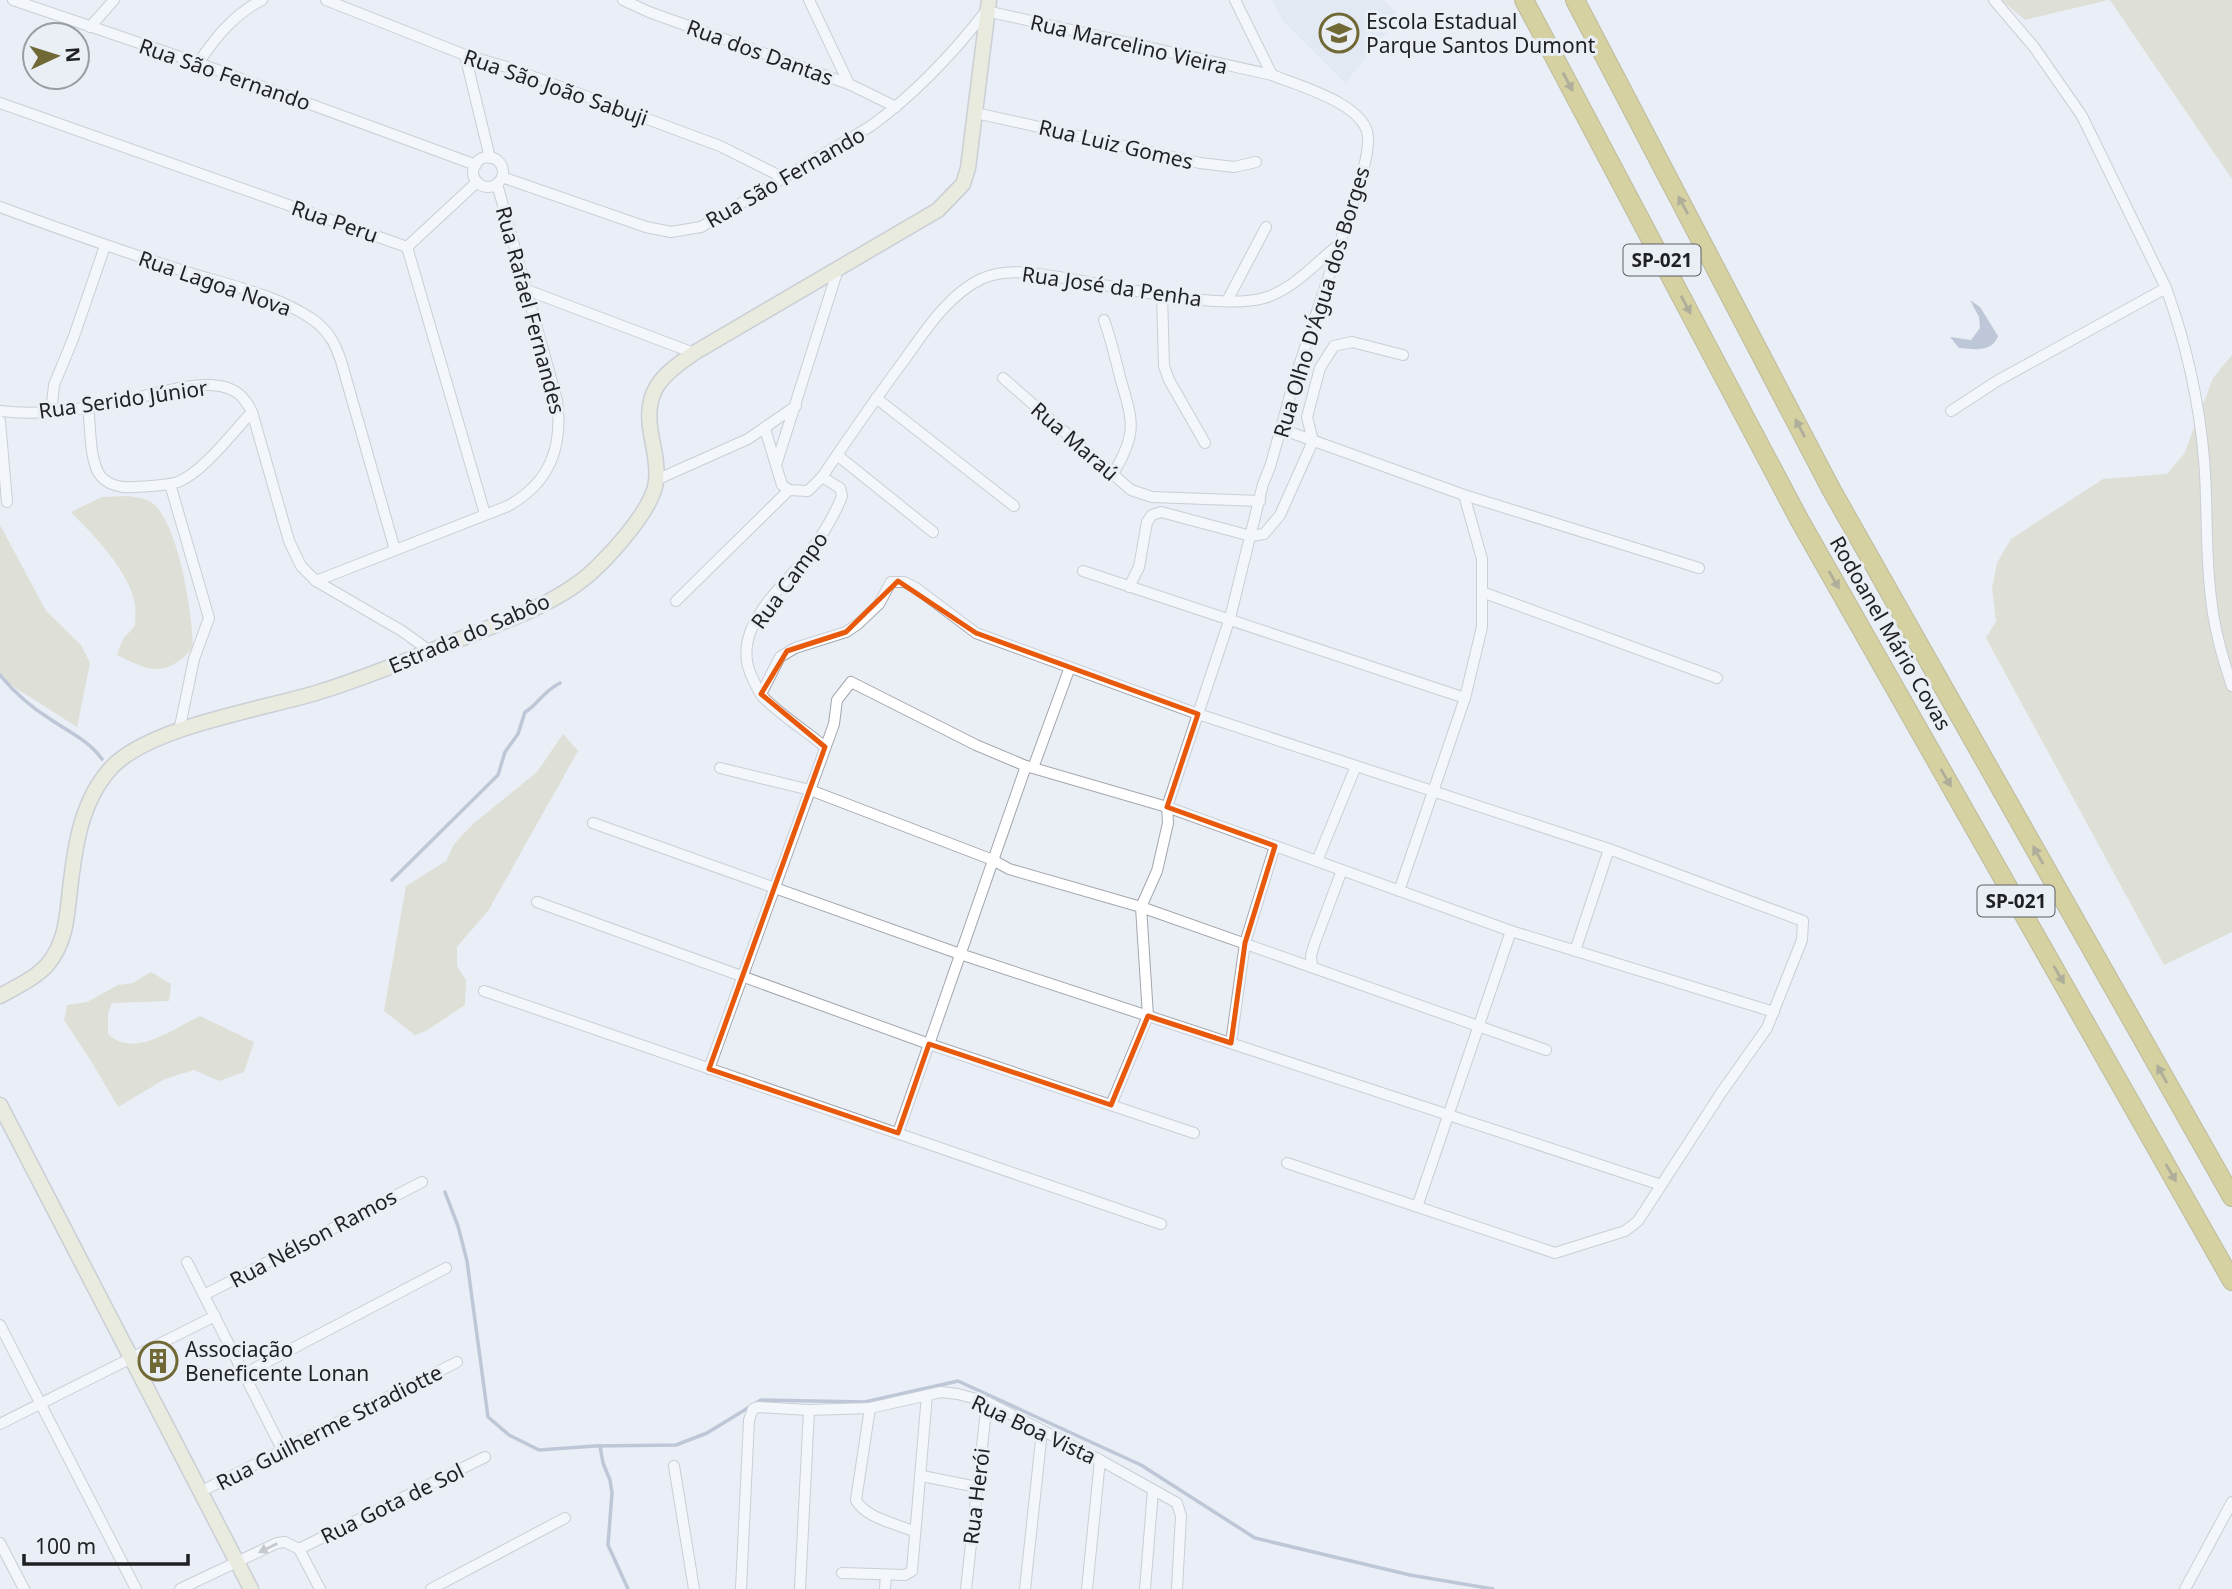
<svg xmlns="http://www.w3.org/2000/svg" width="2232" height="1589" font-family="'Noto Sans',sans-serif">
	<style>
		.built { fill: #dbe2f0 }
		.green { fill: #d1cdb0 }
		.water { fill: #8b98b2 }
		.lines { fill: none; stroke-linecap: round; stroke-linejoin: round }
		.stream { stroke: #8b98b2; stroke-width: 3.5 }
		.street-casing { stroke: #a4a7ae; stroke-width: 12 }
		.secondary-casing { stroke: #a4a7ae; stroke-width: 17 }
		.highway-casing { stroke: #867c32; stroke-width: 20 }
		.street { stroke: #fff; stroke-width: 10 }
		.secondary { stroke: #ece6c4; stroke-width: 14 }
		.highway { stroke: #bead3a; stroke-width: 18 }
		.oneway { fill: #675f2d }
		.oneway2 { fill: #9a9b9c }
		.marked { fill: none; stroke: #e8590c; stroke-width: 5; stroke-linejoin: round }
		.labels { text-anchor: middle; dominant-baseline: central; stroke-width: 6; stroke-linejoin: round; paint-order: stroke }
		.shield { fill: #eaeef5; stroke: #5c5e62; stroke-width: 2 }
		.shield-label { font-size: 19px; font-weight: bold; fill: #1f2023 }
		.poi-label { font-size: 21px; fill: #1f2023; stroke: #eaeef5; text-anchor: start }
		.street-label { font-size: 21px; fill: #1f2023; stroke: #eaeef5 }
	</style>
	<rect width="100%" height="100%" fill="#eaeef5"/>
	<polygon class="built" points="1272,0 1383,0 1400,16 1345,83 1283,21"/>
	<g class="green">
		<polygon points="2001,0 2108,0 2025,20"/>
		<polygon points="2110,0 2232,0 2232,179"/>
		<polygon points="2232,355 2232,932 2164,965 1986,638 1996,621 1992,588 1997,563 2011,539 2103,479 2167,474 2184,454 2213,378"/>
		<path d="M129,496C135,498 146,498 151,502C179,522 192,613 193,648C165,678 151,672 117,655L123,639L135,626C135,619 136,611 135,604C129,570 93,535 71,512L102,497Z"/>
		<polygon points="0,525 46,611 81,645 90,663 77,727 0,678"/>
		<polygon points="563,734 578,751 488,911 457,947 457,966 466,980 465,1005 426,1031 415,1035 384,1011 406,886 446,861 454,844 473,824 537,772"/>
		<path d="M151,972L171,984L169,1001L112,1003L108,1013V1034C134,1059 173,1029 200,1016L254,1042L244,1072L219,1081L194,1070L165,1079L118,1107L91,1061L64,1020L67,1005L87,1002L118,985L133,983Z"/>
	</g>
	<path class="water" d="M1970,300L1980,307L1998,336C1992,353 1974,349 1959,348L1950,337L1971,340L1980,328L1979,317Z"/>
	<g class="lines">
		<g class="stream">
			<path d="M0,675C14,692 31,707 50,719C69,732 88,740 102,759"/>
			<path d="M392,880L498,775L505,752L518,734L525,712C538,705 542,692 560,683"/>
			<polyline points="445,1192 458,1226 467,1261 488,1417 509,1435 539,1450 595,1446 676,1445 707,1433 761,1400 865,1402 958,1381 1141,1465 1255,1538 1410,1575 1493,1589"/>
			<polyline points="600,1446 603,1463 610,1480 612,1493 608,1545 628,1589"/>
		</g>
		<defs>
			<g id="street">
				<polyline points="13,0 198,63 476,165"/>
				<polyline points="326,0 465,55 510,68 720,146 784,178"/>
				<polyline points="623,0 649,12 849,84 896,107"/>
				<polyline points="809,0 849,84"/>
				<path d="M1994,0L2034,47L2082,116L2166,288C2186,343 2199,401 2204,459C2208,505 2205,552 2211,598C2214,628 2222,657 2232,686"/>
				<polyline points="90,27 114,0"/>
				<polyline points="465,55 490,158"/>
				<path d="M198,63C216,37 233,15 262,0"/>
				<polyline points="0,103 407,247 485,514"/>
				<polyline points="976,113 1200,163 1234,167 1256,162"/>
				<circle cx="488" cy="172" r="15"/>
				<path d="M502,177L646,227L671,232L701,227L871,126C916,93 952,55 986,11L1272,75"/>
				<path d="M0,207C62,230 124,252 187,272C228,285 275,294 312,319C328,330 335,343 341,361L395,550"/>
				<polyline points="407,247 477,182"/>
				<polyline points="527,290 694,353"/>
				<polyline points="1162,294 1164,366 1169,380 1205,443"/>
				<polyline points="1227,301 1266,227"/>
				<path d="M1104,320C1111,339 1115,357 1120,377C1133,422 1138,432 1113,474"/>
				<polyline points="1003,378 1131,490 1152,497 1260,501"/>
				<polyline points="876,398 1014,506"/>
				<path d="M88,408C91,427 89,454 98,472C105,485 121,488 135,487C149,486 165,486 178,482C203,472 233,432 252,412"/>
				<path d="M0,411C48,417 93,407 140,397C166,391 194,382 220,386C237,389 245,398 252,412L289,541L301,566L316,581L402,631L430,651"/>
				<polyline points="1951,411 1997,381 2166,288"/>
				<polyline points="51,413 54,385 73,339 105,246"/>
				<polyline points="0,421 7,502"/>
				<path d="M765,429L782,485L789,490L808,491L822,477C849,437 876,398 905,359C925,331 948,295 981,279C1006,268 1033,273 1059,277C1109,285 1219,311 1264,298C1292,290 1315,264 1337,246"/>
				<polyline points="1281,429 1464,495 1699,568"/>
				<polyline points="837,455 933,532"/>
				<polyline points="776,465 839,266"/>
				<path d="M822,477L840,488L842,496C833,520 818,541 803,561C777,593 730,631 752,677C755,683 758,691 762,696C780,715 805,730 825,747"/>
				<polyline points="656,480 748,439 796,406"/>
				<polyline points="170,484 209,618 194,659 179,731"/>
				<polyline points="1083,571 1465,698"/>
				<path d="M316,581L508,506C551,482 563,446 557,400L497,184"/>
				<polyline points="1129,587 1139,567 1147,522 1152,515 1161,512 1251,536 1264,534 1280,515 1313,441 1307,417 1320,368 1334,346 1352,342 1403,355"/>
				<polyline points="1482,592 1717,678"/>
				<polyline points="676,601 789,490"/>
				<polyline points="761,694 780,657 795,648 846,632 858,624 879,604 891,582 904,582 916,588 976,633 1198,714 1609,849 1803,921 1802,940 1767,1028 1721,1093 1638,1221 1625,1231 1555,1253 1287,1163"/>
				<polyline points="720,768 810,790 993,860 1009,869 1141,907 1546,1050"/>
				<polyline points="1033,768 1070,667"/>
				<polyline points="593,823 960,954 1661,1185"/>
				<polyline points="1317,861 1356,766"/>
				<polyline points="1399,891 1465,698 1482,627 1482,559 1464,495"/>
				<polyline points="537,902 929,1044 1194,1133"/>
				<polyline points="1575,951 1609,849"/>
				<polyline points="1312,967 1311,956 1314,945 1342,870"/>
				<polyline points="484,991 1161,1224"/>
				<polyline points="1231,1043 1245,943 1275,846"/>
				<polyline points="709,1069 834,724 837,700 851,682 976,745 1026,766 1167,807 1511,931 1774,1012"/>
				<path d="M1111,1105L1148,1016L1141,907L1157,871L1168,823L1167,807L1230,618L1263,484L1270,467L1295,378L1361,179C1364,166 1369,151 1368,137C1366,104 1299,86 1272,75L1235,0"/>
				<polyline points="898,1133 1026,766"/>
				<polyline points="1417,1207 1511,931"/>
				<polyline points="187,1262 282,1449"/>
				<polyline points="204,1295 422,1182"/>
				<polyline points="0,1325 136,1589"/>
				<polyline points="244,1374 446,1268"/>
				<path d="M870,1408L856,1500C865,1518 898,1524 915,1532"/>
				<polyline points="0,1424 215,1316"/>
				<polyline points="674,1466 694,1589"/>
				<polyline points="922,1476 977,1487"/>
				<polyline points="200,1492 457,1362"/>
				<polyline points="0,1543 24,1589"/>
				<polyline points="299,1549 485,1457"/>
				<polyline points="299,1549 320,1589"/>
				<polyline points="842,1573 905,1575 912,1571 927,1395"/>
				<polyline points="180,1589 277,1543 285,1542 299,1549"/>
				<polyline points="431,1589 565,1518"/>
				<polyline points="741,1589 749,1420 753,1409 758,1407 809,1410 870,1408 941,1392 958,1394 987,1402 1100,1460 1177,1503 1181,1516 1177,1589"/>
				<polyline points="800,1589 809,1410"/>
				<polyline points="885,1589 886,1575"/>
				<polyline points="966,1589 987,1402"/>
				<polyline points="1025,1589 1042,1431"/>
				<polyline points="1087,1589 1100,1460"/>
				<polyline points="1145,1589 1153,1490"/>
				<polyline points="2185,1589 2232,1502"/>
			</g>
			<g id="secondary">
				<path d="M0,996C16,987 36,978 48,964C66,942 67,916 70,889C75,846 81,800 112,767C151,726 265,709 319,692C368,677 415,657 463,638C502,622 542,609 577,584C600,568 654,510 656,481C658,466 654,449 651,434C643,391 661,376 694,353L938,210L963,184L968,168L989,0"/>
				<polyline points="0,1105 251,1589"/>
			</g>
			<g id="highway">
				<polyline points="1524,0 1800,521 2232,1281"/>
				<polyline points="1575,0 1831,489 2232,1197"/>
			</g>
		</defs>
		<use href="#street" class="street-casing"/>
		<use href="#secondary" class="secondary-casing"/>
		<use href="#highway" class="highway-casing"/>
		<use href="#street" class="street"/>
		<use href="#secondary" class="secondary"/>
		<use href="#highway" class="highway"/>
	</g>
	<defs><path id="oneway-solid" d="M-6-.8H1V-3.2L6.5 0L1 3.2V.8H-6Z" transform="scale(1.75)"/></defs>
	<g class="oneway">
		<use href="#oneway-solid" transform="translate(1568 82) rotate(62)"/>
		<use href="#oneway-solid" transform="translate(1683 205) rotate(-118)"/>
		<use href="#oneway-solid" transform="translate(1686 305) rotate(62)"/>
		<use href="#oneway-solid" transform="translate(1800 428) rotate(-118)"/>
		<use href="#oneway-solid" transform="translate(1834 580) rotate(60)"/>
		<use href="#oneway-solid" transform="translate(1946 778) rotate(60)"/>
		<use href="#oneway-solid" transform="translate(2038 855) rotate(-119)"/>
		<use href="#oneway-solid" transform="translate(2059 975) rotate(60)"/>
		<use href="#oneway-solid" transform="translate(2162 1074) rotate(-119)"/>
		<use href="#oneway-solid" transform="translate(2171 1173) rotate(60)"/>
	</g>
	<use class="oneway2" href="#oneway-solid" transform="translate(268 1548) rotate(154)"/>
	<path d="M0 0H2232V1589H0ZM898,581L976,633L1198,714L1167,807L1275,846L1245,943L1231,1043L1148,1016L1111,1105L929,1044L898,1133L709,1069L825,747L761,694L787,651L846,632Z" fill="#eaeef5" fill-opacity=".55" fill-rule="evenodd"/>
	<path class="marked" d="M898,581L976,633L1198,714L1167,807L1275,846L1245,943L1231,1043L1148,1016L1111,1105L929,1044L898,1133L709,1069L825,747L761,694L787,651L846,632Z"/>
	<defs>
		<symbol id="school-ring" viewBox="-11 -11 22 22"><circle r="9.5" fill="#eaeef5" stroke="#706835" stroke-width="1.5"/><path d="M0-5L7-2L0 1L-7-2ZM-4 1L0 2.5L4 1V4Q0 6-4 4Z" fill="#706835"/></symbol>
		<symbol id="building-ring" viewBox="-11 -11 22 22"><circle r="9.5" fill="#eaeef5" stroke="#706835" stroke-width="1.5"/><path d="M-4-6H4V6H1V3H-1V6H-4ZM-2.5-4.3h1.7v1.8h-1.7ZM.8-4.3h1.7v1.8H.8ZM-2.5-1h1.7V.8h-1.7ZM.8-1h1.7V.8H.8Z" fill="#706835"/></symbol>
	</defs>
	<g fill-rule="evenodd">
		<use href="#school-ring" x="1317" y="11" width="44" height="44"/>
		<use href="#building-ring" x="136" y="1339" width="44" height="44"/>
	</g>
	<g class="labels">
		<g class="shield">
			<rect x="1623.5" y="244.5" width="77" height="31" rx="5"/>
			<rect x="1977.5" y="885.5" width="77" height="31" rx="5"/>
		</g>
		<g class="shield-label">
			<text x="1662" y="260">SP-021</text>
			<text x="2016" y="901">SP-021</text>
		</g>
		<g class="poi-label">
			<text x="1366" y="21">Escola Estadual<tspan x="1366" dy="24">Parque Santos Dumont</tspan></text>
			<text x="185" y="1349">Associação<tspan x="185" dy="24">Beneficente Lonan</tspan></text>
		</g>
		<g class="street-label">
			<text transform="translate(1129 44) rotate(13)">Rua Marcelino Vieira</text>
			<text transform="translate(760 52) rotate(20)">Rua dos Dantas</text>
			<text transform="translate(225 74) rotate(19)">Rua São Fernando</text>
			<text transform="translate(556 87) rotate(19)">Rua São João Sabuji</text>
			<text transform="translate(1116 144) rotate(13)">Rua Luiz Gomes</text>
			<text transform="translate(785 177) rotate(-30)">Rua São Fernando</text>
			<text transform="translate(335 221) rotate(19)">Rua Peru</text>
			<text transform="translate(215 283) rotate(19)">Rua Lagoa Nova</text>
			<text transform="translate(1112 286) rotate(8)">Rua José da Penha</text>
			<text transform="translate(1321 302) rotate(-73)">Rua Olho D'Água dos Borges</text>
			<text transform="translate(531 310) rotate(75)">Rua Rafael Fernandes</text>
			<text transform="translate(123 399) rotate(-8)">Rua Serido Júnior</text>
			<text transform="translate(1075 441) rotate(41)">Rua Maraú</text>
			<text transform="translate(789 580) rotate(-54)">Rua Campo</text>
			<text transform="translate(469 633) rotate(-23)">Estrada do Sabôo</text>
			<text transform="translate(1891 633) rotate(60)">Rodoanel Mário Covas</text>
			<text transform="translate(313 1238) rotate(-28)">Rua Nélson Ramos</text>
			<text transform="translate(329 1427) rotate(-27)">Rua Guilherme Stradiotte</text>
			<text transform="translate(1034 1429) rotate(25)">Rua Boa Vista</text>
			<text transform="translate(976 1496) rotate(-83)">Rua Herói</text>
			<text transform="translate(392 1503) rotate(-26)">Rua Gota de Sol</text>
		</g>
	</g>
	<g transform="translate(56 56) rotate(86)"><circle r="33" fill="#eaeef5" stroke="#999ca1" stroke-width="2"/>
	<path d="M0-5L12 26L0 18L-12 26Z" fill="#706835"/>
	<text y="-10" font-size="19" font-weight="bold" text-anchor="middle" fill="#1f2023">N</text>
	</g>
	<path d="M24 1554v10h164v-10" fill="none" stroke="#1f2023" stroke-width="3.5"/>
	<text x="35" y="1554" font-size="21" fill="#1f2023" stroke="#eaeef5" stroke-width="5" paint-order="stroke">100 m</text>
</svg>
